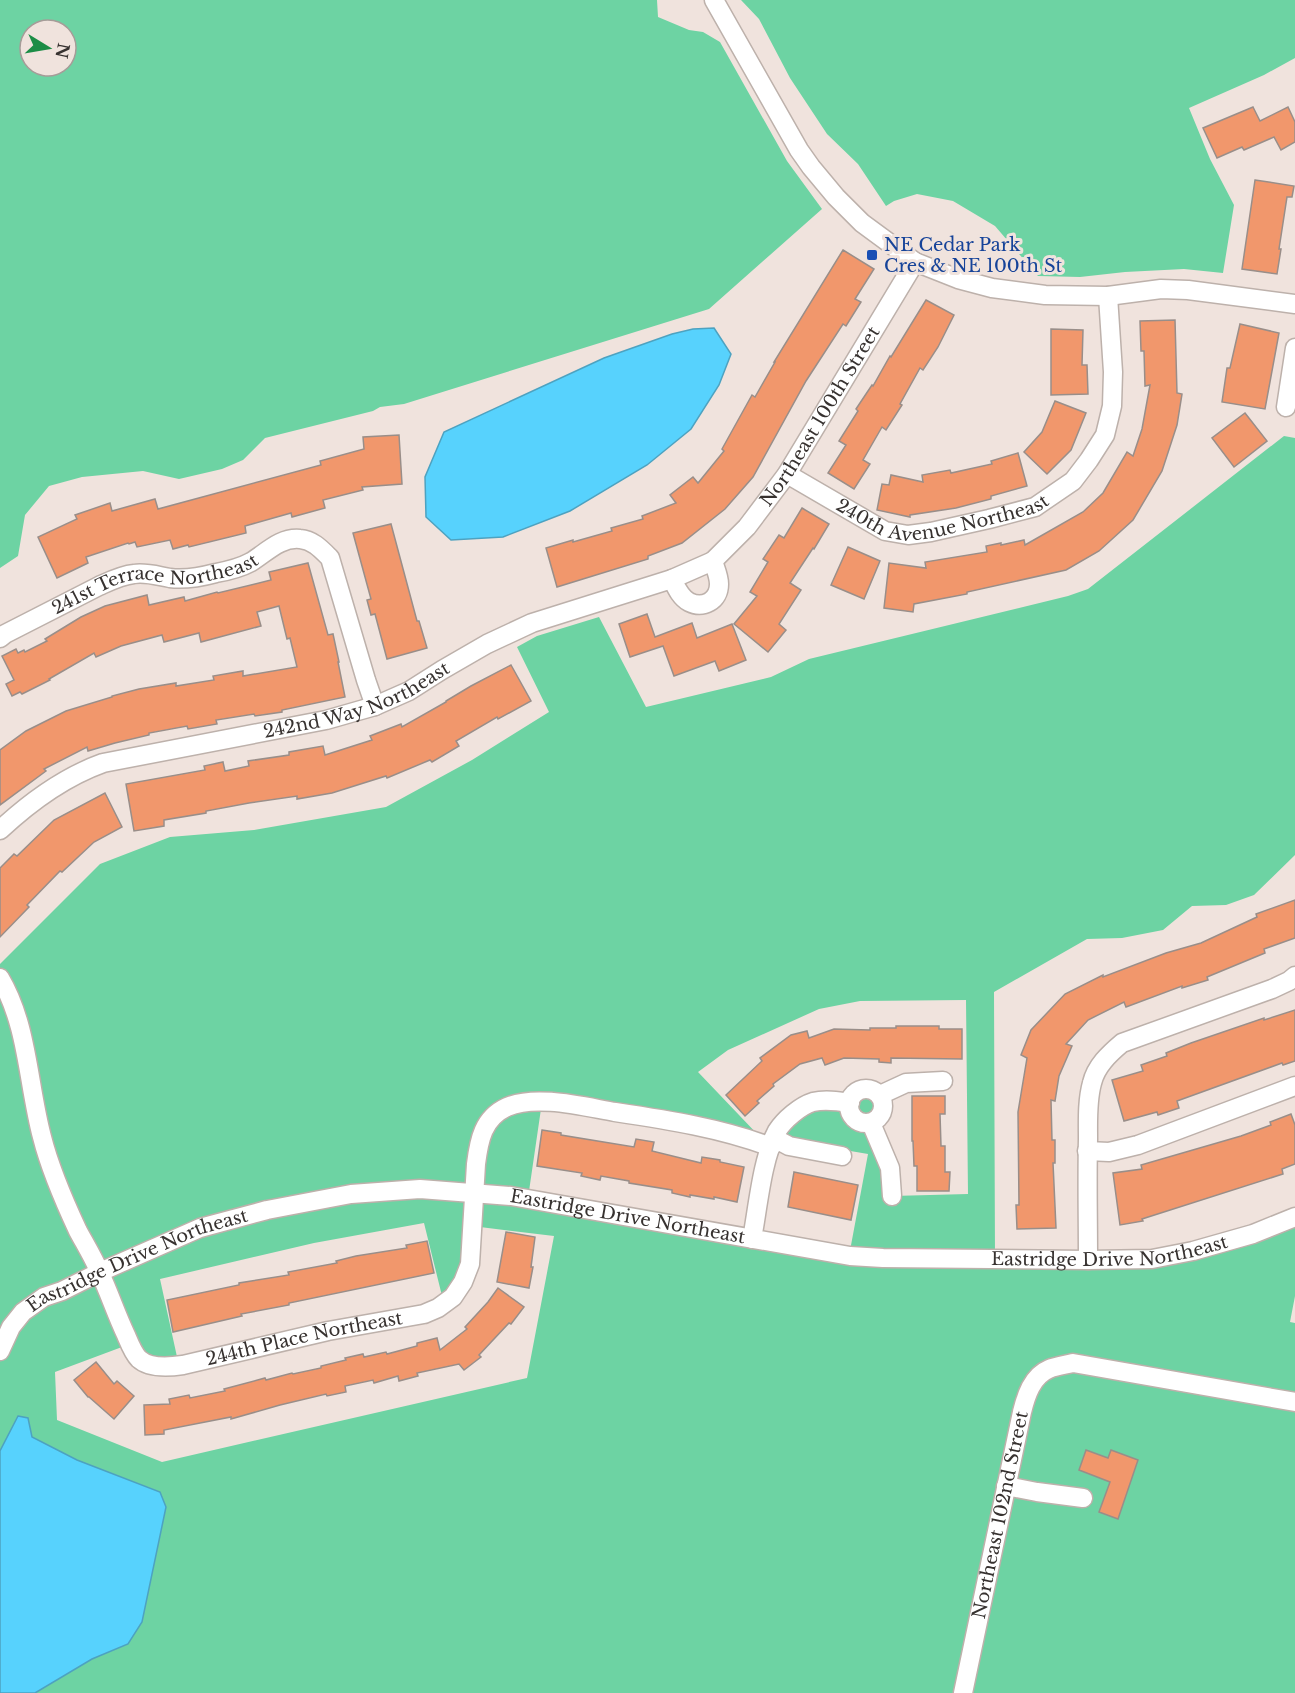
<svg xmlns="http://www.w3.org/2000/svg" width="1295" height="1693" font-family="'Libre Baskerville',serif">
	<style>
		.green { fill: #6dd3a3; fill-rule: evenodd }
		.water { fill: #57d2fd; stroke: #4da2c0; stroke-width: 1.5 }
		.building { fill: #f1976c; stroke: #998e89; stroke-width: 1.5 }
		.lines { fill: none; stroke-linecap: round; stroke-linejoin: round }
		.minor-casing { stroke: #bdb1ab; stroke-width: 21 }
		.minor { stroke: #fff; stroke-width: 18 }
		.transit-dot { fill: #1a4fb4; stroke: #f0e3dd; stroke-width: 2 }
		.labels { text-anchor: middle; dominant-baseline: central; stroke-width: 6; stroke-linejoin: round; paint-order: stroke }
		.transit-label { font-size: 18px; fill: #164399; stroke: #f0e3dd; text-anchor: start }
		.street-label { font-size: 18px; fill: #373230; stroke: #f0e3dd }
	</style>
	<rect width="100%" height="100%" fill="#f0e3dd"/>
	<g class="green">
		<path d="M0,0H657L658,17L689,30L703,32L720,42L787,161L822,209L709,309L404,404L380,407L373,411L265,438L243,460L222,469L179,479L143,471L82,477L49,486L25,515L18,556L0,568ZM30,30H66V66H30Z"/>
		<polygon points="741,0 1295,0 1295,58 1264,75 1189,108 1210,159 1234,205 1223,273 1184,269 1125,272 1080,277 1038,276 995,226 953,201 917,194 894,201 886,206 858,164 827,134 790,78 759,19"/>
		<path d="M1284,436L1295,438V855L1254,895L1226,905L1192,906L1163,930L1122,938L1087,939L994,992L995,1259H1152L1295,1217V1296L1290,1322L1295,1323V1693H0V964L100,864L170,837L254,830L386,807L472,760L549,712L517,647L537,636L599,617L646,707L771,677L809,659L1068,596L1088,589ZM966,1000L968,1194L892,1196L876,1120C895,1102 869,1077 852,1097L789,1119L774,1138L868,1154L849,1256L528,1198L542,1102L760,1137L698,1072L728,1050L819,1009L860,1001ZM424,1223L444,1304L470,1264L472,1226L554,1236L527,1378L162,1462L57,1420L55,1372L130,1344L166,1368L179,1366L160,1279L314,1243Z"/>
	</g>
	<g class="water">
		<polygon points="714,328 731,354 719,385 691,429 647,465 570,511 503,537 451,540 426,517 425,477 444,432 604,358 672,334 693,329"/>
		<polygon points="18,1416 28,1418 32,1437 77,1460 160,1492 166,1507 142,1622 128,1644 92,1659 35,1693 0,1693 0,1451"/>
	</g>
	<g class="building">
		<polygon points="1253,107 1260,121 1288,107 1295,122 1295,142 1281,150 1274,137 1244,150 1242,147 1217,158 1203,128"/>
		<polygon points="1255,180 1294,186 1292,197 1287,197 1279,249 1281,249 1277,274 1242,269"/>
		<polygon points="843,250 874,269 855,299 861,302 846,326 843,324 806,381 753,477 725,509 682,543 648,556 648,559 557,587 546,548 573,540 573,542 612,531 611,528 643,519 642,516 676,503 670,495 693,477 698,483 724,451 722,449 752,395 755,397 775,362 774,362"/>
		<polygon points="926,300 954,315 938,347 923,370 920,368 900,404 902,405 886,430 882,427 863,460 870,464 854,489 828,473 846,445 839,441 858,411 856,409 872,385 873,386 890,356 891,357"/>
		<polygon points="1175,320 1177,393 1182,394 1177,425 1162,471 1133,520 1099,551 1066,570 967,592 967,594 914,604 913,612 884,608 889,563 926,568 925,562 987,552 986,546 1001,543 1001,545 1024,540 1025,545 1083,512 1103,493 1127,452 1133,456 1142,429 1150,385 1145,386 1144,351 1141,351 1140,321"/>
		<polygon points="1240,324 1279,333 1265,409 1222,402 1227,368 1230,368"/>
		<polygon points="1051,329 1083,330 1082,365 1087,365 1088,394 1051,395"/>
		<polygon points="1055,401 1086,413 1071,450 1047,474 1024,452 1042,432"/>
		<polygon points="1245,413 1267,441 1234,467 1212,438"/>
		<polygon points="399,435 402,484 362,487 363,490 323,500 325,508 292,517 291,513 245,526 246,533 189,547 188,545 173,549 170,540 137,547 135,542 129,544 128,543 86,557 88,563 57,578 38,537 77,519 75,515 110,503 112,511 155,499 158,509 321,465 320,461 364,449 363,437"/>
		<polygon points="1018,453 1027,486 991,496 991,499 956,508 910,515 910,517 877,510 882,484 889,485 891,475 923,482 922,475 950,470 951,473 992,464 991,461"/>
		<polygon points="802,508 829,524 814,549 813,548 790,583 801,590 779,624 786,630 768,652 734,624 757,596 750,592 768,562 763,559 779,535 784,538"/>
		<polygon points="391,524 417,621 419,621 427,648 387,659 375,614 371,615 367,600 371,599 353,533"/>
		<polygon points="848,547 880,561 864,599 831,585"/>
		<polygon points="308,563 328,635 333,634 339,662 338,662 345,697 282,710 282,712 255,716 254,714 216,720 217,724 188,729 187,726 149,733 149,735 115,743 88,751 87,747 44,769 46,771 0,805 0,750 26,731 66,711 112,697 112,696 139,689 176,683 176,686 214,680 213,676 243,671 243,676 297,667 290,638 287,639 279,606 257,612 261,626 201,642 199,633 164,642 162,635 121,646 96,657 94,653 49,679 50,680 22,694 20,692 12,696 6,684 14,680 2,656 16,649 18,653 24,650 25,652 47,641 45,639 81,617 105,606 147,595 149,605 184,597 185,601 217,592 218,593 271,580 269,572"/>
		<polygon points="647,614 655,637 692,623 697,638 732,624 746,660 719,671 715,661 674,676 663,646 630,657 619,624"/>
		<polygon points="511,665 531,701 498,719 497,717 456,741 459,746 432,762 430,760 387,778 386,776 332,793 297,799 297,796 249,803 206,811 206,813 164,820 164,826 134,831 126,784 205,770 204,766 223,762 225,771 249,766 248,761 289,755 289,752 323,746 325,755 372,740 370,736 401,724 402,727 446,702 446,701 471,686"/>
		<polygon points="105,793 122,827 94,842 62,872 60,871 27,905 29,907 0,937 0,868 14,854 17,856 54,820"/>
		<polygon points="1295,900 1295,938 1264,949 1265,953 1207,977 1208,980 1182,988 1182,986 1126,1007 1124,1002 1088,1020 1066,1044 1072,1046 1059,1076 1055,1101 1051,1100 1052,1140 1055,1140 1055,1163 1053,1163 1056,1228 1017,1229 1016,1205 1019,1205 1018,1112 1027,1058 1021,1055 1031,1030 1065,994 1103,975 1103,977 1166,953 1201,943 1257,917 1256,914"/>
		<polygon points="1295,1010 1295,1061 1283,1065 1282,1063 1177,1101 1179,1108 1158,1115 1157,1112 1124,1121 1112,1080 1143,1071 1141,1065 1167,1056 1166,1053 1191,1043 1264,1018 1264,1020"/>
		<polygon points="896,1026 939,1026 939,1029 962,1029 962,1059 891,1058 891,1063 879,1062 879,1059 844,1058 825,1065 822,1058 800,1064 773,1084 774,1086 757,1101 759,1103 745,1116 726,1095 762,1061 760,1058 791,1035 807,1031 809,1038 834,1029 870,1030 870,1028 896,1028"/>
		<polygon points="912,1096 945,1096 945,1114 940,1114 941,1146 945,1146 945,1172 950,1172 949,1191 917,1191 917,1166 914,1166 913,1141 912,1141"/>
		<polygon points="1291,1114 1295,1125 1295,1164 1282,1169 1283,1174 1142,1219 1143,1221 1120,1225 1113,1173 1142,1169 1141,1165 1241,1136 1271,1125 1270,1122"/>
		<polygon points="542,1130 561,1133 561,1135 634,1147 636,1139 654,1142 652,1151 701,1163 702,1157 720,1160 720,1162 744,1167 737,1202 714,1197 714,1199 690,1195 690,1197 672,1193 672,1190 629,1183 629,1181 601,1176 600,1180 581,1176 582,1173 537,1166"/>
		<polygon points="794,1172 858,1185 851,1220 788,1207"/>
		<polygon points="506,1232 535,1237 531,1267 533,1267 529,1288 497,1282"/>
		<polygon points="427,1241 434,1273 289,1303 289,1305 241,1314 242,1316 173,1332 167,1300 239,1285 239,1283 289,1275 288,1272 337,1263 336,1261 356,1256 407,1248 406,1245"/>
		<polygon points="498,1288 524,1307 511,1324 509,1323 479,1355 481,1357 464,1370 459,1364 417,1373 418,1376 399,1381 398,1376 374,1383 373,1380 345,1386 346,1392 327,1396 326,1394 280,1405 231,1419 231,1417 164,1430 164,1434 145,1435 144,1405 170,1404 169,1399 189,1395 190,1398 225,1391 224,1389 265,1378 266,1380 292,1373 293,1374 321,1368 321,1366 346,1360 345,1358 363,1354 364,1357 386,1352 387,1354 417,1346 417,1343 437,1338 440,1350 467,1329 465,1327 488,1302"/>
		<polygon points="96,1362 114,1384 117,1381 134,1396 114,1419 89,1397 88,1397 74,1380"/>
		<polygon points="1086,1450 1108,1458 1111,1450 1138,1460 1118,1519 1099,1512 1110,1482 1079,1470"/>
	</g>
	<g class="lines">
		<defs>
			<g id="minor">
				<polyline points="714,0 799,150 811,167 836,197 862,223 915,262 958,279 992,288 1045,295 1108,296 1161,289 1188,290 1295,304"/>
				<polyline points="1286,407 1295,348"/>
				<path id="s1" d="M787,474L885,531L908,535L931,532L989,519L1035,507L1073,481L1089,460L1105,435L1112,406L1113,372L1108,296"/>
				<path d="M672,579C676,587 680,597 689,602C703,609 719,601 719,584C719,576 715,568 713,561"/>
				<path id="s2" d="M0,638L5,634L99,586C110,581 122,575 134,574C146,572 158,576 170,578C185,580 201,577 216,573C227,571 240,568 251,562C266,553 280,537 300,539C313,540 321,549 330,558L366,680L375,706"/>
				<path id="s3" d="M0,830C30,802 64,777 103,763L326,720L375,706L409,691L442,670L487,644L532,623L672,579L713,561L747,527L787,474L915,262"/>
				<path id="s4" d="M0,978C28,1025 28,1085 42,1137C50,1169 64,1201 78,1231C85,1244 93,1257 99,1271C109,1292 116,1314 126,1335C129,1342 133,1353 139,1359C150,1369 170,1367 183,1365L328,1331L424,1314L438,1308L453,1297L463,1282L470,1264L476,1164C479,1140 483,1118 507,1107C536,1094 585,1107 615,1112C668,1120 721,1128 771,1147"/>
				<circle cx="866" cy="1106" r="17"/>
				<polyline points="880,1095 906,1083 943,1081"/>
				<polyline points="871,1123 890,1168 892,1196"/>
				<polyline points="774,1138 789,1146 842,1156"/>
				<polyline points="1087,1151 1109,1152 1138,1145 1295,1086"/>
				<path d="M752,1239C758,1207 762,1159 777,1131C784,1120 800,1106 813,1102C825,1099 838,1101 850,1103"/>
				<path d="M1088,1260C1088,1219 1087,1179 1088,1139C1088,1121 1087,1101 1092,1083C1096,1066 1109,1054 1122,1043L1272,989L1289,981L1295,976"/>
				<path id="s5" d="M0,1351L11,1327L23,1312L44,1297L62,1291L100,1272L200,1228L267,1210L351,1194L420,1189L511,1196L850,1256L883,1258L1088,1260L1152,1259L1193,1251L1253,1234L1295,1217"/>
				<polyline points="1006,1486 1037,1492 1083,1498"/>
				<path id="s6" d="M963,1693L1022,1412C1026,1396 1032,1376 1049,1369C1056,1366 1065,1365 1073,1363L1295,1402"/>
			</g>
		</defs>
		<use href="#minor" class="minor-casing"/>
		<use href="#minor" class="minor"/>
	</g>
	<rect class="transit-dot" x="866" y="249" width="12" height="12" rx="3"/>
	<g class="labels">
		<g class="transit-label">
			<text x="884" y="245">NE Cedar Park<tspan x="884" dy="21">Cres &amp; NE 100th St</tspan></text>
		</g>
		<g class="street-label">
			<text stroke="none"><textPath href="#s3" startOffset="952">Northeast 100th Street</textPath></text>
			<text stroke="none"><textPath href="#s1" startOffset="170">240th Avenue Northeast</textPath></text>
			<text stroke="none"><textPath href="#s2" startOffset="168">241st Terrace Northeast</textPath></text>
			<text stroke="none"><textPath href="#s3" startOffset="386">242nd Way Northeast</textPath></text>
			<text stroke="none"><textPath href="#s5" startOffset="676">Eastridge Drive Northeast</textPath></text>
			<text stroke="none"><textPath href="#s5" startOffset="1162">Eastridge Drive Northeast</textPath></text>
			<text stroke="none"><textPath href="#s5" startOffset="172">Eastridge Drive Northeast</textPath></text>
			<text stroke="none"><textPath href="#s4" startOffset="578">244th Place Northeast</textPath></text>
			<text stroke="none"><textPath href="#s6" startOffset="182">Northeast 102nd Street</textPath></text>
		</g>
	</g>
	<g transform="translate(48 48) rotate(101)"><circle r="28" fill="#f0e3dd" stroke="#a69c98" stroke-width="1.5"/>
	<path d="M0-4.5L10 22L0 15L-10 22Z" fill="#1c8d46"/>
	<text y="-9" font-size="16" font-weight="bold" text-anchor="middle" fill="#373230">N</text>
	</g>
</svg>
